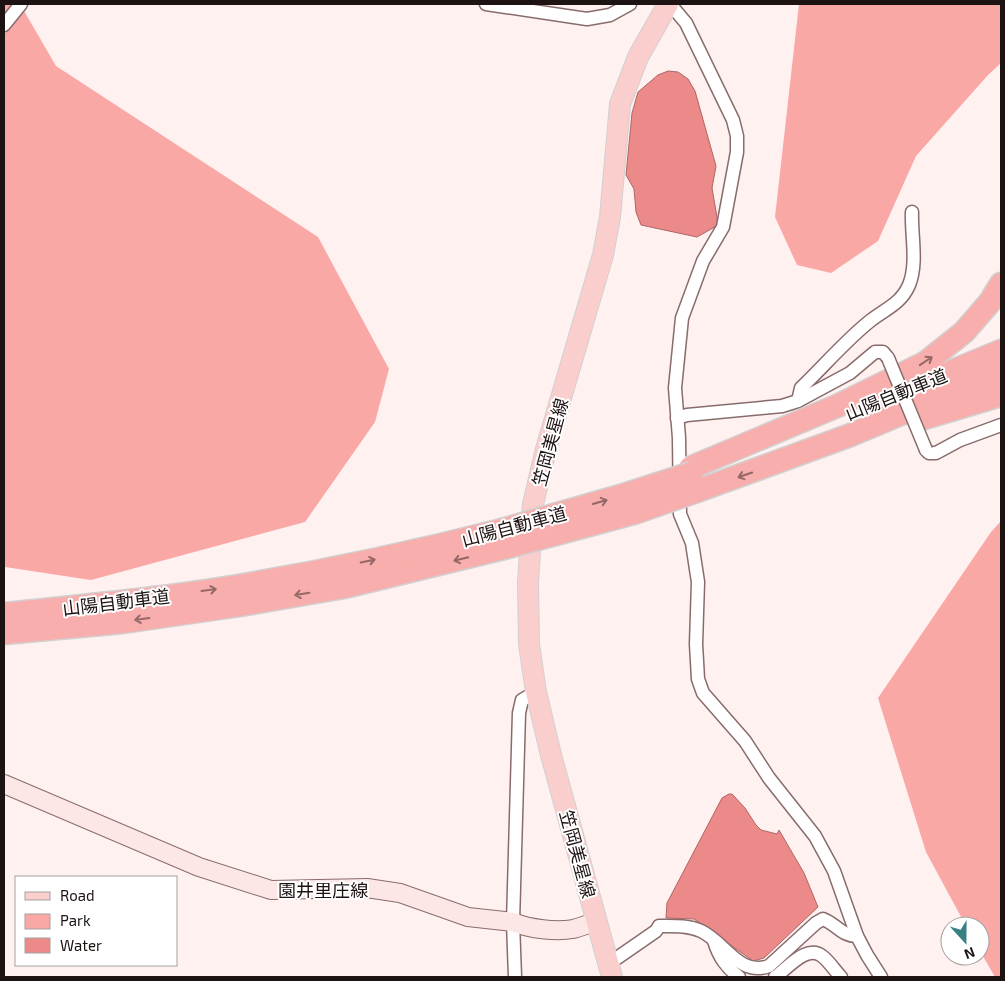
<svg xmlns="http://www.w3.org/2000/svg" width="1005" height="981" font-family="'Exo 2','Noto Sans JP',sans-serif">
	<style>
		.green { fill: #f9a8a6 }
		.water { fill: #ec8989; stroke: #ae6665 }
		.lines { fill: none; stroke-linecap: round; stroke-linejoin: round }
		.minor-casing { stroke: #886c6b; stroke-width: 15 }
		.secondary-casing { stroke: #886c6b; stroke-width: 20 }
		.primary-casing { stroke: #d2d0d0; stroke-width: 22 }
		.motorway-casing { stroke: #d2d0d0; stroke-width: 25 }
		.minor { stroke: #fff; stroke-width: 12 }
		.secondary { stroke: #fde7e6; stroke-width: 18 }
		.primary { stroke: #facecd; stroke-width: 20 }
		.motorway { stroke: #f7aeac; stroke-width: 22 }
		.minor-bridge-casing { stroke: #886c6b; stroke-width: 15; stroke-linecap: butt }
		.motorway-bridge-casing { stroke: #d2d0d0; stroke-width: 25; stroke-linecap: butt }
		.minor-bridge { stroke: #fff; stroke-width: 12 }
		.motorway-bridge { stroke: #f7aeac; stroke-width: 22 }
		.oneway { stroke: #956867 }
		.labels { text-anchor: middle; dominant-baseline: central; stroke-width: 4; stroke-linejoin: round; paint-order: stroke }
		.street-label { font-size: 18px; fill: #1d1312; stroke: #fff }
	</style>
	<rect width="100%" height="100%" fill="#fef1f0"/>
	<g class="green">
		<polygon points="4,4 20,4 56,66 318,237 389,369 375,422 305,522 91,580 5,567 4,565"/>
		<polygon points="799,4 1001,4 1001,63 988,75 916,156 878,241 831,273 797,265 775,217"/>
		<polygon points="1001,521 1001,977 995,977 980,951 980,926 966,926 926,852 878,698 991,532"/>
	</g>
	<g class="water">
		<polygon points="668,71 678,72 688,79 695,91 716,166 712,188 718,223 713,228 697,237 641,225 636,212 634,189 626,175 632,113 638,92 658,75"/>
		<polygon points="729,794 732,794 745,808 756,825 761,830 777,834 779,830 804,873 818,907 764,958 753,961 694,919 666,918 667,903 722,798"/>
	</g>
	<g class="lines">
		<defs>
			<g id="minor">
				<polyline points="486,4 587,19 610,15 630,4"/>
				<polyline points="670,4 686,23 733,120 737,136 737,152 723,227 703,261 682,318 675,388 679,438 680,514 692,543 698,582 696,644 698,679 703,693 745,741 769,778 815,836 834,871 857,936 867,955 881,977"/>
				<polyline points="4,25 21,4"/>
				<path d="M798,401L801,388C824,366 845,341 870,321C885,309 901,304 909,285C918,263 911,235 912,212"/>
				<polyline points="677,418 687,415 782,406 798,401 850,373 875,352 883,352 888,358"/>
				<polyline points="926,450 929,453 936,453 960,440 1001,425"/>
				<path d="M714,941C719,957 726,967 739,977"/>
				<path d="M608,962L617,958L656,931L659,926C673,926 688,925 701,931C725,942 739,977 769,966L816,923L823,919C836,924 842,936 857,936"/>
				<polyline points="515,977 513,922 519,713 522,700 536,692"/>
				<path d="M775,977C788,968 807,944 822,956C829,961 835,971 841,977"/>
			</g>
			<path id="secondary" d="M4,784L199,867L271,890L367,888L400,893L468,917L513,922C529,929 556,932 573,929C581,927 589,924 597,921"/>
			<polyline id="primary" points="612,977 551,755 536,692 529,644 528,583 533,504 546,449 603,255 610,217 620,104 638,57 668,4"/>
			<g id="motorway">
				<polyline points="880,401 1001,351"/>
				<polyline points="921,419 1001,395"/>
				<polyline points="690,468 837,406 925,363 964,332 990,302 1001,284"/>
				<polyline points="697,491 848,436 1001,372"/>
				<path d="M4,614C82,606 160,599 238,586C327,571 415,552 502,530"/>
				<polyline points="4,633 123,622 240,605 344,587 508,547"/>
			</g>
		</defs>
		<use href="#minor" class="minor-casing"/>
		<use href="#secondary" class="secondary-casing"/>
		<use href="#primary" class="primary-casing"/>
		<use href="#motorway" class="motorway-casing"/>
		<use href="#minor" class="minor"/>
		<use href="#secondary" class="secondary"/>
		<use href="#primary" class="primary"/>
		<use href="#motorway" class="motorway"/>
		<defs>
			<polyline id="minor-bridge" points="888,358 926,450"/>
			<g id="motorway-bridge">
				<polyline points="502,530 627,494 692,473"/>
				<polyline points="508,547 634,513 697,491"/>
			</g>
		</defs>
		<use href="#minor-bridge" class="minor-bridge-casing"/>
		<use href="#motorway-bridge" class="motorway-bridge-casing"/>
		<use href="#minor-bridge" class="minor-bridge"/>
		<use href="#motorway-bridge" class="motorway-bridge"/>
	</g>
	<defs><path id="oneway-shaft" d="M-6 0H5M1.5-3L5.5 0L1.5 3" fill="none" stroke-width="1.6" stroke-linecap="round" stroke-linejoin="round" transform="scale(1.25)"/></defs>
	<g class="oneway">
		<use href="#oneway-shaft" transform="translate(926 361) rotate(-34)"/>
		<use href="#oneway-shaft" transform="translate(745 475) rotate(161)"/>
		<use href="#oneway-shaft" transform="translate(600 502) rotate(-16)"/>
		<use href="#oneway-shaft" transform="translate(461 559) rotate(166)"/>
		<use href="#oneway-shaft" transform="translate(368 561) rotate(-12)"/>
		<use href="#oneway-shaft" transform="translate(209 590) rotate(-8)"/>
		<use href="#oneway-shaft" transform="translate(302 594) rotate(170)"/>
		<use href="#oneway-shaft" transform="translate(142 619) rotate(172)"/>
	</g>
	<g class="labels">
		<g class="street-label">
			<text transform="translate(896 394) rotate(-22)">山陽自動車道</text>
			<text transform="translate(550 442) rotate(-75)">笠岡美星線</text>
			<text transform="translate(514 526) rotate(-15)">山陽自動車道</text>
			<text transform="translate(116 602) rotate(-7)">山陽自動車道</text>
			<text transform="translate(578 854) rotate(75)">笠岡美星線</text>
			<text x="323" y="890">園井里庄線</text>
		</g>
	</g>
	<rect width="1005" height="981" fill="none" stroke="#1d1312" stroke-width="10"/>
	<rect x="15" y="876" width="162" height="90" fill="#ffffff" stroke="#a5a1a0"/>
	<rect x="25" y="892" width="25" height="8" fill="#facecd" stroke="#a5a1a0"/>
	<text x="60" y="901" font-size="15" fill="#1d1312">Road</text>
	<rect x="25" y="914" width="25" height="15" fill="#f9a8a6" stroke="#a5a1a0"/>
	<text x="60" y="926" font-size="15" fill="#1d1312">Park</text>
	<rect x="25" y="938" width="25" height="15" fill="#ec8989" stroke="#a5a1a0"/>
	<text x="60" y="951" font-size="15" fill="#1d1312">Water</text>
	<g transform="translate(965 941) rotate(159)"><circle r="24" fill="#ffffff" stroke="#a5a1a0"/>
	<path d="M0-4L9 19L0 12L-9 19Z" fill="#378084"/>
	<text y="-8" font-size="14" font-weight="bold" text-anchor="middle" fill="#1d1312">N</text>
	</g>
</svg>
